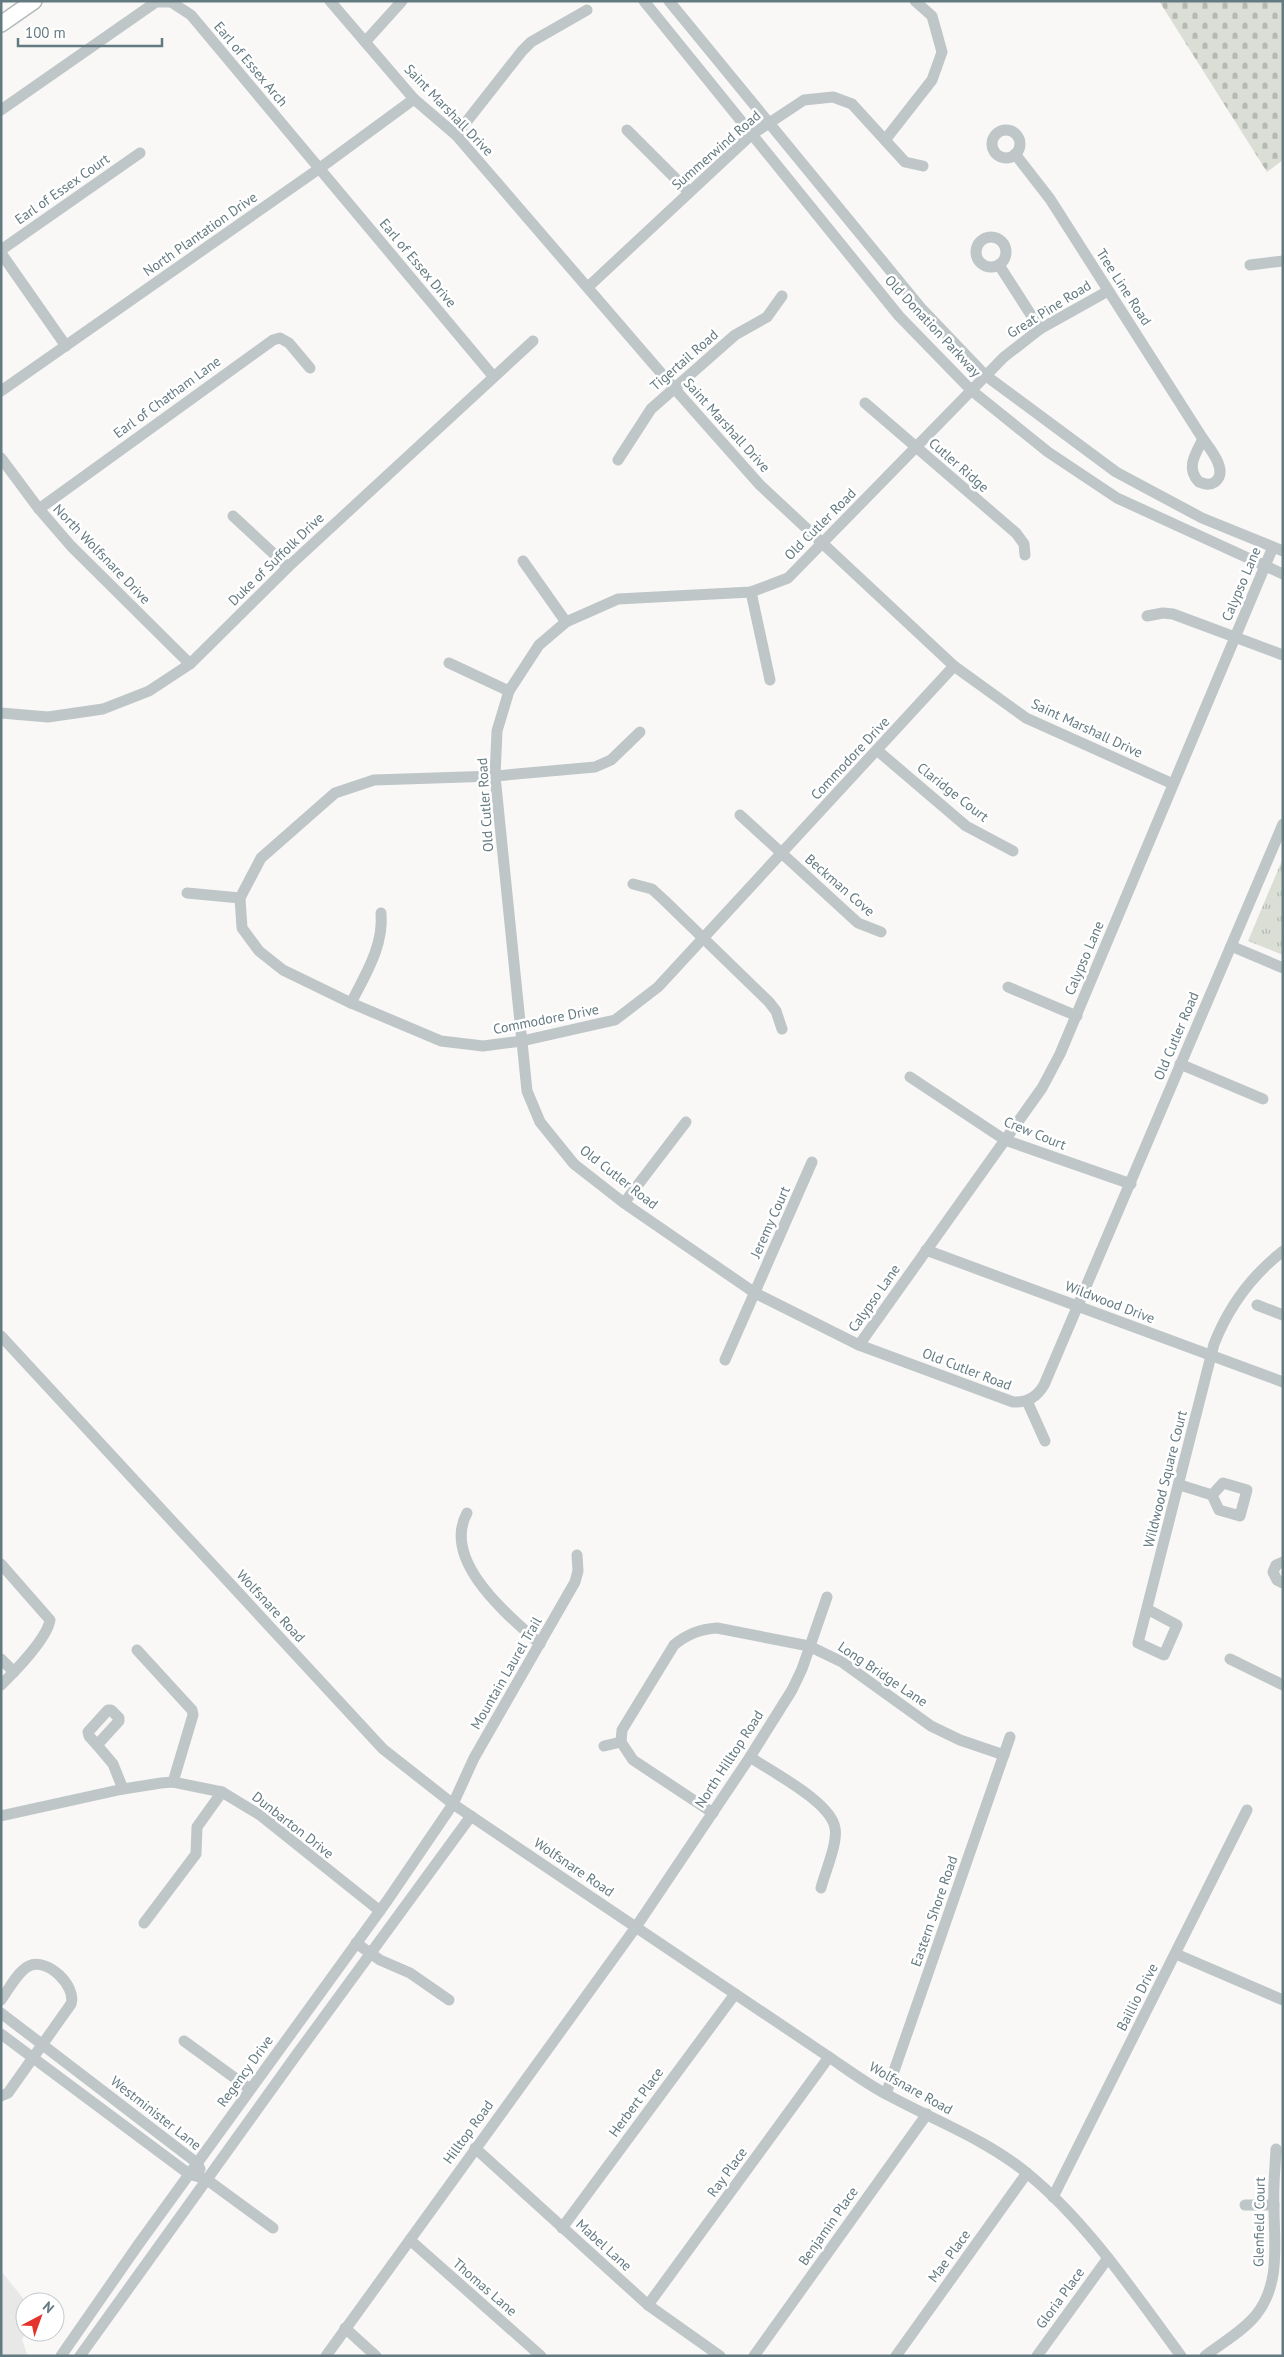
<svg xmlns="http://www.w3.org/2000/svg" width="1284" height="2357" font-family="'PT Sans',sans-serif">
	<style>
		.built { fill: #e7e8e7 }
		.grass { fill: url(#grass-tufts) }
		.cemetery { fill: url(#cemetery-stones) }
		.lines { fill: none; stroke-linecap: round; stroke-linejoin: round }
		.major-casing { stroke: #b3babc; stroke-width: 18 }
		.minor { stroke: #bfc6c8; stroke-width: 11 }
		.major { stroke: #fff; stroke-width: 15 }
		.labels { text-anchor: middle; dominant-baseline: central; stroke-width: 5; stroke-linejoin: round; paint-order: stroke }
		.street-label { font-size: 14px; fill: #647a81; stroke: #fff }
	</style>
	<defs>
		<pattern id="grass-tufts" width="24" height="20" patternUnits="userSpaceOnUse" patternTransform="scale(1.25)"><rect width="24" height="20" fill="#daded5"/><path d="M3 7l-1-3M5 7V3M7 7l1-3M15 17l-1-3M17 17v-4M19 17l1-3" fill="none" stroke="#b4b9b2"/></pattern>
		<pattern id="cemetery-stones" width="16" height="16" patternUnits="userSpaceOnUse" patternTransform="scale(1.25)"><rect width="16" height="16" fill="#daded5"/><path d="M2 7V4a2 2 0 0 1 4 0v3zM10 15v-3a2 2 0 0 1 4 0v3z" fill="#b4b9b2"/></pattern>
	</defs>
	<rect width="100%" height="100%" fill="#f9f8f6"/>
	<polygon class="built" points="1,2271 26,2302 25,2332 27,2332 22,2339 27,2354 31,2356 1,2356"/>
	<polygon class="grass" points="1283,858 1283,955 1248,941"/>
	<polygon class="cemetery" points="1159,1 1283,1 1283,160 1267,172"/>
	<g class="lines">
		<defs>
			<polyline id="major" points="1,24 34,1"/>
		</defs>
		<use href="#major" class="major-casing"/>
		<g class="minor">
			<polyline points="330,1 414,99 456,135 674,388 760,485 954,666 1026,718 1173,784"/>
			<polyline points="644,1 899,316 971,390 1048,452 1117,498 1283,574"/>
			<polyline points="669,1 921,308 985,375 1116,472 1202,518 1283,551"/>
			<polyline points="365,42 402,1"/>
			<polyline points="1,110 156,2 171,2 191,15 493,376"/>
			<polyline points="627,130 689,192"/>
			<circle cx="1006" cy="144" r="14"/>
			<polyline points="456,135 522,51 531,42 587,10"/>
			<polyline points="885,140 932,80 942,52 932,16 915,1"/>
			<polyline points="1015,154 1050,199 1203,439"/>
			<circle cx="991" cy="252" r="15"/>
			<polyline points="1,250 140,153"/>
			<polyline points="1,253 66,346"/>
			<polyline points="999,265 1040,329"/>
			<polyline points="1250,265 1283,261"/>
			<polyline points="588,287 751,135 804,100 833,97 852,104 905,162 923,166"/>
			<path d="M1108,291L1040,329L1004,357L788,578L751,592L618,599L566,622L539,645L509,691L497,731L495,776L527,1091L540,1122L574,1164L624,1203L755,1293L859,1345L1013,1402C1027,1403 1037,1397 1044,1385L1283,824"/>
			<polyline points="1,391 320,168 414,99"/>
			<polyline points="865,403 1016,533 1024,544 1025,555"/>
			<path d="M1203,439C1210,449 1229,471 1215,482C1209,486 1205,484 1199,482C1185,468 1196,453 1203,439Z"/>
			<polyline points="1,458 39,509 71,546 190,664"/>
			<polyline points="618,460 651,409 735,335 767,317 782,296"/>
			<polyline points="39,509 273,340 280,338 289,343 310,368"/>
			<polyline points="233,516 288,567"/>
			<polyline points="523,561 566,622"/>
			<polyline points="751,592 770,680"/>
			<polyline points="1147,616 1163,613 1173,614 1283,655"/>
			<polyline points="449,663 509,691"/>
			<polyline points="1,713 48,717 103,709 149,691 190,664 288,567 533,341"/>
			<polyline points="640,732 611,760 595,767 495,776 374,780 335,793 261,858 240,898 242,928 259,951 283,970 351,1003 441,1041 483,1046 522,1041 615,1020 658,987 954,666"/>
			<polyline points="878,751 966,826 1013,851"/>
			<polyline points="740,815 858,923 881,932"/>
			<polyline points="633,884 652,889 664,900 769,1002 776,1011 782,1029"/>
			<polyline points="187,893 240,898"/>
			<polyline points="1231,946 1283,968"/>
			<polyline points="1008,987 1077,1016"/>
			<path d="M351,1003C365,975 384,946 381,913"/>
			<polyline points="1180,1064 1263,1099"/>
			<polyline points="910,1077 1005,1140 1131,1184"/>
			<polyline points="624,1203 686,1122"/>
			<polyline points="926,1250 1283,1382"/>
			<polyline points="1257,1305 1283,1315"/>
			<path d="M1,1336L383,1749L453,1804L829,2057C848,2070 867,2084 886,2094C933,2120 986,2139 1028,2174C1088,2223 1135,2294 1181,2356"/>
			<polyline points="859,1345 1042,1088 1060,1054 1273,547"/>
			<polyline points="725,1360 812,1162"/>
			<polyline points="1027,1401 1045,1441"/>
			<polyline points="1180,1485 1212,1495 1219,1510 1240,1516 1247,1490 1223,1483 1212,1495"/>
			<path d="M467,1513C441,1561 508,1615 540,1644"/>
			<polyline points="1283,1562 1276,1565 1273,1572 1277,1580 1283,1583"/>
			<path d="M1,1564L50,1620C47,1639 15,1671 1,1685"/>
			<path d="M1147,1609L1177,1625L1164,1655L1138,1643L1214,1344C1229,1306 1251,1276 1283,1251"/>
			<polyline points="137,1650 192,1710 193,1715 173,1782"/>
			<polyline points="1,1659 14,1672"/>
			<polyline points="1230,1659 1283,1685"/>
			<polygon points="108,1710 111,1710 119,1718 119,1721 97,1745 89,1736 88,1732"/>
			<polyline points="97,1745 113,1764 123,1789"/>
			<polyline points="604,1746 621,1742"/>
			<path d="M750,1757C772,1772 831,1802 835,1828C838,1843 825,1872 821,1888"/>
			<path d="M713,1813L633,1760L621,1742L622,1730L674,1645C687,1634 700,1629 717,1628L809,1646L842,1662L931,1726L960,1740L1004,1755"/>
			<polyline points="1,1816 123,1789 161,1783 173,1782 222,1792 260,1815 380,1911"/>
			<polyline points="144,1923 196,1854 197,1827 222,1792"/>
			<polyline points="356,1943 380,1960 410,1973 449,2000"/>
			<polyline points="1176,1954 1283,2000"/>
			<path d="M1,2000C9,1989 18,1971 29,1966C47,1957 77,1986 71,2004L8,2093L1,2096"/>
			<polyline points="1,2013 197,2163 200,2169"/>
			<polyline points="1,2034 189,2174 206,2179 273,2228"/>
			<polyline points="184,2041 250,2089"/>
			<polyline points="886,2094 1010,1737"/>
			<polyline points="475,2148 648,2305 720,2356"/>
			<polyline points="1053,2197 1247,1810"/>
			<polyline points="1245,2205 1274,2205"/>
			<polyline points="562,2228 735,1994"/>
			<polyline points="410,2240 541,2356"/>
			<polyline points="648,2305 829,2057"/>
			<polyline points="345,2328 376,2356"/>
			<polyline points="61,2356 138,2245 387,1901 453,1804 474,1758 575,1582 578,1571 577,1555"/>
			<polyline points="80,2356 297,2054 471,1816"/>
			<polyline points="326,2356 636,1927 750,1757 792,1690 802,1669 827,1597"/>
			<polyline points="754,2356 927,2114"/>
			<polyline points="896,2356 1027,2173"/>
			<polyline points="1037,2356 1108,2258"/>
			<path d="M1205,2356C1222,2343 1243,2331 1256,2315C1281,2284 1274,2243 1274,2207C1273,2188 1275,2168 1276,2149"/>
		</g>
		<use href="#major" class="major"/>
	</g>
	<g class="labels">
		<g class="street-label">
			<text transform="translate(251 64) rotate(50)">Earl of Essex Arch</text>
			<text transform="translate(449 110) rotate(46)">Saint Marshall Drive</text>
			<text transform="translate(716 150) rotate(-41)">Summerwind Road</text>
			<text transform="translate(62 189) rotate(-35)">Earl of Essex Court</text>
			<text transform="translate(200 234) rotate(-35)">North Plantation Drive</text>
			<text transform="translate(418 263) rotate(50)">Earl of Essex Drive</text>
			<text transform="translate(1124 287) rotate(57)">Tree Line Road</text>
			<text transform="translate(1049 309) rotate(-32)">Great Pine Road</text>
			<text transform="translate(933 326) rotate(47)">Old Donation Parkway</text>
			<text transform="translate(684 360) rotate(-41)">Tigertail Road</text>
			<text transform="translate(167 397) rotate(-36)">Earl of Chatham Lane</text>
			<text transform="translate(727 425) rotate(48)">Saint Marshall Drive</text>
			<text transform="translate(959 465) rotate(41)">Cutler Ridge</text>
			<text transform="translate(820 524) rotate(-45)">Old Cutler Road</text>
			<text transform="translate(102 554) rotate(46)">North Wolfsnare Drive</text>
			<text transform="translate(276 559) rotate(-44)">Duke of Suffolk Drive</text>
			<text transform="translate(1241 584) rotate(-67)">Calypso Lane</text>
			<text transform="translate(1087 728) rotate(25)">Saint Marshall Drive</text>
			<text transform="translate(850 758) rotate(-47)">Commodore Drive</text>
			<text transform="translate(953 792) rotate(38)">Claridge Court</text>
			<text transform="translate(485 805) rotate(-94)">Old Cutler Road</text>
			<text transform="translate(840 885) rotate(41)">Beckman Cove</text>
			<text transform="translate(1084 958) rotate(-67)">Calypso Lane</text>
			<text transform="translate(546 1019) rotate(-11)">Commodore Drive</text>
			<text transform="translate(1176 1036) rotate(-67)">Old Cutler Road</text>
			<text transform="translate(1035 1133) rotate(22)">Crew Court</text>
			<text transform="translate(619 1177) rotate(38)">Old Cutler Road</text>
			<text transform="translate(770 1222) rotate(-66)">Jeremy Court</text>
			<text transform="translate(874 1298) rotate(-55)">Calypso Lane</text>
			<text transform="translate(1110 1302) rotate(21)">Wildwood Drive</text>
			<text transform="translate(967 1369) rotate(21)">Old Cutler Road</text>
			<text transform="translate(1165 1479) rotate(-76)">Wildwood Square Court</text>
			<text transform="translate(271 1606) rotate(47)">Wolfsnare Road</text>
			<text transform="translate(506 1673) rotate(-60)">Mountain Laurel Trail</text>
			<text transform="translate(883 1674) rotate(34)">Long Bridge Lane</text>
			<text transform="translate(729 1759) rotate(-57)">North Hilltop Road</text>
			<text transform="translate(293 1825) rotate(38)">Dunbarton Drive</text>
			<text transform="translate(574 1867) rotate(34)">Wolfsnare Road</text>
			<text transform="translate(934 1911) rotate(-71)">Eastern Shore Road</text>
			<text transform="translate(1137 1997) rotate(-63)">Baillio Drive</text>
			<text transform="translate(245 2071) rotate(-54)">Regency Drive</text>
			<text transform="translate(911 2088) rotate(29)">Wolfsnare Road</text>
			<text transform="translate(636 2102) rotate(-54)">Herbert Place</text>
			<text transform="translate(156 2113) rotate(38)">Westminister Lane</text>
			<text transform="translate(468 2132) rotate(-54)">Hilltop Road</text>
			<text transform="translate(727 2172) rotate(-54)">Ray Place</text>
			<text transform="translate(1259 2222) rotate(-89)">Glenfield Court</text>
			<text transform="translate(828 2226) rotate(-55)">Benjamin Place</text>
			<text transform="translate(604 2245) rotate(42)">Mabel Lane</text>
			<text transform="translate(949 2256) rotate(-54)">Mae Place</text>
			<text transform="translate(485 2287) rotate(41)">Thomas Lane</text>
			<text transform="translate(1060 2298) rotate(-54)">Gloria Place</text>
		</g>
	</g>
	<rect width="1284" height="2357" fill="none" stroke="#647a81" stroke-width="5"/>
	<g transform="translate(40 2317) rotate(41)"><circle r="24" fill="#ffffff" stroke="#c1cacd"/>
	<path d="M0-4L9 19L0 12L-9 19Z" fill="#e3332c"/>
	<text y="-8" font-size="14" font-weight="bold" text-anchor="middle" fill="#647a81">N</text>
	</g>
	<path d="M18 38v8h144v-8" fill="none" stroke="#647a81" stroke-width="2.5"/>
	<text x="25" y="38" font-size="15" fill="#647a81" stroke="#ffffff" stroke-width="4" paint-order="stroke">100 m</text>
</svg>
